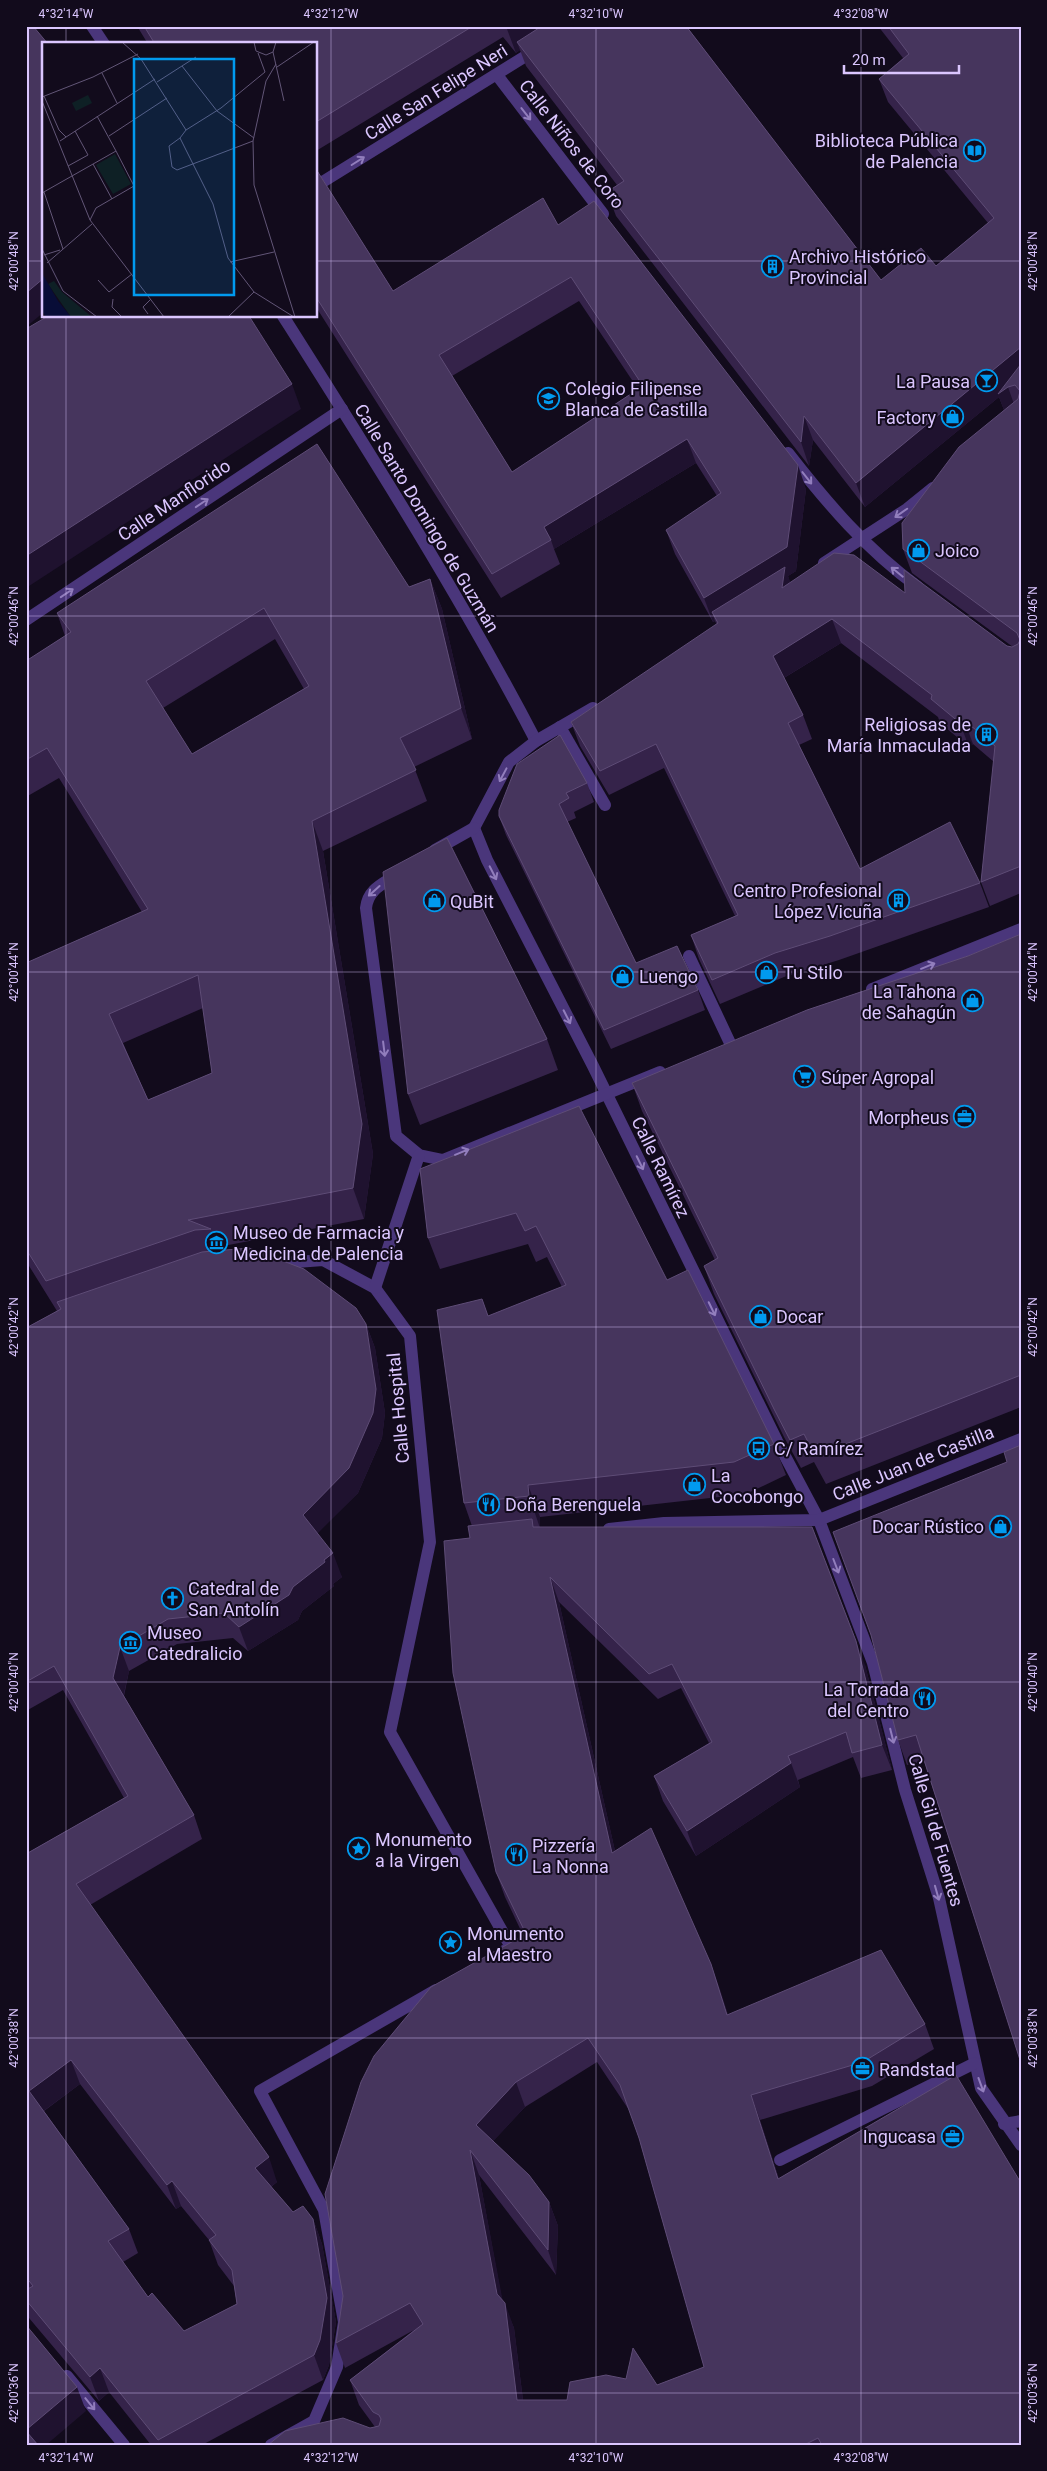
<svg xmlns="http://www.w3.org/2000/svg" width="1047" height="2471" font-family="Roboto,sans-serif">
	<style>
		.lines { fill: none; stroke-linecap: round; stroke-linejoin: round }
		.minor { stroke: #4a367b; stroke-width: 12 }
		.wall { fill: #35234a; fill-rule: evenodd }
		.shaded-wall { fill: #1f122f }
		.building { fill: #46355d; stroke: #5e4c76; fill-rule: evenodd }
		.oneway { stroke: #927ebd }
		.ticks { fill: none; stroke: #dbc6ff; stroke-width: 1; stroke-opacity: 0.45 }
		.labels { text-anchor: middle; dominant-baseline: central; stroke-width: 4; stroke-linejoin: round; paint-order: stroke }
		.street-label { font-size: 18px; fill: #dbc6ff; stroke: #120b1c }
		.poi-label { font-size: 18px; fill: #dbc6ff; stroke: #120b1c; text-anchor: start }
		.inset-road { fill: none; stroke: #625677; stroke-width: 1 }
		.view { fill: #019aef; fill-opacity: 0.15; stroke: #019aef; stroke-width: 2.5 }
		.inset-edge { fill: none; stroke: #dbc6ff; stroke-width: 2.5 }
		.neatline { fill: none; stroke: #dbc6ff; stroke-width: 2 }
		.ticks-label { font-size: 12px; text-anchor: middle; fill: #dbc6ff }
	</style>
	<rect width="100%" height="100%" fill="#120b1c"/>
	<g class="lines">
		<g class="minor">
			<polyline points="92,26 104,44"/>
			<polyline points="497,75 603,214"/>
			<polyline points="316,186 537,49"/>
			<path d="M283,316C371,455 460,595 536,741"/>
			<path d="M788,453C827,503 867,550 918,587"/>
			<polyline points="824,563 907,509 933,488"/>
			<polyline points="26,620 342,409"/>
			<polyline points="560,727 605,805"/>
			<polyline points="474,828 487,860 593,1066 777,1441 819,1520 873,1663 905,1790 939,1898 981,2088 1021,2145"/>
			<polyline points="474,828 509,762 536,741 593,708"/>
			<polyline points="435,850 474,828"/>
			<path d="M398,874C383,884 368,889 366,908L396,1136L419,1155L443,1160L660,1072"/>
			<polyline points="689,956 730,1043"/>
			<polyline points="872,989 1021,929"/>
			<polyline points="270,1264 323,1260 375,1288 410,1336 430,1542 390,1732 511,1947 501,1953"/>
			<polyline points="375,1288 419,1155"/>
			<polyline points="609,1529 664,1523 819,1520 1021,1439"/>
			<polyline points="1004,2124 1021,2121"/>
			<polyline points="780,2160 975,2063"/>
			<polyline points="67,2376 124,2445"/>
			<polyline points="271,2445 314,2421 337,2367 344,2322 324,2210 260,2091 436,1990"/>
		</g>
	</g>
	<g class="wall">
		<path d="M137,26H686L881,280L936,266L988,223L888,102L879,79L903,58L878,26H1021V893L990,906L981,882L994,762L973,744L969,747L940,723L938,717L841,643L784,678L803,715L812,739L799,745L860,869L980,883L989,907L839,960L784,977L720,1004L699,959L691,935L735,916L664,768L609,795L580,746L571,722L717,625L715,621L713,622L675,554L666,530L717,496L696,463L554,549L560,564L501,598L316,307V169L393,291L558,225L806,489L796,571L788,576L790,583L905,593L1007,646L1012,647H1013L912,573L903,549L1004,410L999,397L865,507L813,440L809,466L616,216L607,192L617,185L526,66L520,50L516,53L503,37L316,151V44H148ZM579,301L638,389L512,472L452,376Z"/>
		<path d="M430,579L442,609L472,739L414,767L427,801L323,851L373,1154L364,1219L218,1247L219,1250L366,1324L375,1348L385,1413L382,1438L358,1493L317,1533L342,1577L333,1584L334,1586L302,1611L298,1620L248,1651L233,1638L177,1644L129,1671L124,1696L194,1815L202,1839L90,1905L277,2182L271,2187L293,2212L313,2219L322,2244L336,2322L329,2365L323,2380L202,2445H151L109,2392L99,2401L29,2318L26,2309V1854L124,1798L63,1690L26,1711V1328L57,1311L26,1261V963L142,912L59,778L26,797V661L65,636L57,613L409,587ZM275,639L304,689L192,754L163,708ZM203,1008L212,1073L148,1100L123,1043ZM80,2084L176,2209L181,2206L209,2240L218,2265L234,2286L237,2304L184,2331L148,2297L123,2262L138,2253L129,2229L44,2111Z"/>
		<polygon points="587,783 594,802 574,812 576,818 567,822 636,963 698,990 705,1010 611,1049 506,835 499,816"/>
		<polygon points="1021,934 1021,1407 826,1484 814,1462 801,1468 784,1437 714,1294 704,1266 715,1260 642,1111 632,1083 968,956"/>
		<polygon points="547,1039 558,1070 420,1125 408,1094"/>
		<path d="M420,1169L667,1280L774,1444L786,1475L746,1494L540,1517V1527L865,1665L892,1770L861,1778L853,1757L798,1780L800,1787L696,1856L663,1801L654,1776L709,1743L681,1688L658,1699L559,1602L615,1851L711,1964L728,2015L925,2024L934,2049L872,2086L760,2120L779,2179L1021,2445H268L375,2427L359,2405L350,2380L414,2330L345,2368L336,2343L523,1935L505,1897L496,1872L470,1538L472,1526L464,1503L488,1316L562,1287L547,1257L536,1262L528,1244L440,1269L428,1238ZM597,2062L629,2110L639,2138L704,2367L657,2385L567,2400H523L514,2328L502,2300L479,2175L556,2275L558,2226L549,2202L493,2141L525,2107Z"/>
		<polygon points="1021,1445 1021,2063 924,1761 907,1765 898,1740 1007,1462"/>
	</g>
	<g class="shaded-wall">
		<polygon points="511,26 558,26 517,42 520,50 516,53 507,29"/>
		<polygon points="44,278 44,312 26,327 26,293"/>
		<polygon points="1021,347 1021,378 1008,387 1016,410 1007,418 999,397 865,507 856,483"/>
		<polygon points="292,384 301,409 26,588 26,556"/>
		<polygon points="804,416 813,440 809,466 801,442"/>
		<polygon points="687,439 696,463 554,549 551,540 544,527"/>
		<polygon points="798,465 806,489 796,571 788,576 794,591 712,612 715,621 713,622 704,598"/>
		<polygon points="430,579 442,609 472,739 461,708"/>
		<polygon points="832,619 841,643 782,679 773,656"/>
		<polygon points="964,720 973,744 969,747 960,723"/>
		<polygon points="312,821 323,851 373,1154 364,1219 353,1188"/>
		<polygon points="366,1324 375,1348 385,1413 382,1438 358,1493 312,1539 303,1515"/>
		<polygon points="528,1485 540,1517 540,1528 529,1496"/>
		<polygon points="333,1553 342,1577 333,1584 334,1586 302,1611 298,1620 248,1651 239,1627 293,1587"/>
		<polygon points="550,1577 559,1602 621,1878 612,1853"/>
		<polygon points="856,1641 865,1665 892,1770 882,1745"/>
		<polygon points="120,1647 129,1671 122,1702 113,1678"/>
		<polygon points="791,1763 800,1787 696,1856 687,1831"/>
		<polygon points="711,1964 720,1989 736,2040 727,2015"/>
		<polygon points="71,2060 80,2084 38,2115 29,2091"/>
		<polygon points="516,2082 525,2107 485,2150 476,2125"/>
		<polygon points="751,2095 760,2120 787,2204 778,2179"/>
		<polygon points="470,2150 479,2175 506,2318 497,2294"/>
		<polygon points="269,2157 277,2182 264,2192 255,2168"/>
		<polygon points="172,2181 181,2206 176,2209 167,2185"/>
		<polygon points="549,2202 558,2226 556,2275 548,2250"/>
		<polygon points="313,2219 322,2244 336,2322 329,2365 323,2380 314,2355"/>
		<polygon points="505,2303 514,2328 526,2425 517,2400"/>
		<polygon points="100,2368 109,2392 99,2401 90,2377"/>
		<polygon points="77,2387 86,2411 46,2445 31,2445 26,2430"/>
	</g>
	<g class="building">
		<polygon points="26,26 33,26 48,44 44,44 44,278 26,293"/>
		<polygon points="144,26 473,26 316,122 316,44 155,44"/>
		<polygon points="542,26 686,26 881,280 921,248 936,266 994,218 879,79 909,54 888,26 1021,26 1021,347 856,483 804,416 801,442 607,192 624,181 517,42"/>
		<path d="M316,169L393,291L543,198L558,225L594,201L798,465L787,547L704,598L666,530L721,493L687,439L544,527L551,540L492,574L316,297ZM571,277L643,386L512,472L439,355Z"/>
		<polygon points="48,316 249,316 292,384 26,556 26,329"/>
		<polygon points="1021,364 1021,866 981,882 995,746 964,720 960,723 931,699 932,695 832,619 773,656 803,715 788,723 860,869 950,822 980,883 830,936 775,953 712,980 691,935 738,915 656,744 600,771 571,722 718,623 712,612 785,567 782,588 834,553 854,555 905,593 904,570 1007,646 1012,647 1018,644 1020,640 1017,633 903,549 902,523 959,447 1018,399 1020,391 1015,385 1008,387 998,394"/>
		<path d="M317,444L409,587L430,579L461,708L400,738L416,770L312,821L362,1124L353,1188L188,1220L211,1229L195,1230L46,1281L26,1249V963L148,909L47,748L26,760V661L71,632L57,613ZM264,608L309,686L192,754L146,681ZM198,975L212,1073L148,1100L109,1014Z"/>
		<polygon points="560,735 587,783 566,793 569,798 559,804 636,963 677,946 698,990 604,1030 499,816 499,810 517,764"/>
		<polygon points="447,838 547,1039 408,1094 383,872"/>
		<polygon points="1021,934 1021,1375 815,1456 804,1434 790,1440 774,1409 704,1266 718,1258 632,1083 807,1010 968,956"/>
		<polygon points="579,1106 667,1280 688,1270 774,1444 734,1462 528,1485 529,1496 464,1503 437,1310 482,1299 488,1316 566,1285 536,1226 525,1231 516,1213 428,1238 420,1169"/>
		<path d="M249,1248L304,1269L356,1308L366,1324L376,1389L373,1413L349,1468L303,1515L333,1553L324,1560L325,1562L293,1587L289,1595L239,1627L224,1613L168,1619L120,1647L113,1678L194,1815L76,1884L269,2157L255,2168L293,2212L303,2206L313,2219L327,2298L320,2340L314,2355L158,2440L100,2368L90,2377L26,2300V2290L33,2286L26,2277V1854L128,1796L54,1666L26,1682V1328L61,1309L57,1302L202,1252ZM71,2060L167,2185L172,2181L216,2235L209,2240L232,2270L237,2304L184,2331L152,2293L148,2297L108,2241L129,2229L29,2091Z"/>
		<polygon points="1021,1445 1021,2059 1020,2060 916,1735 898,1740 871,1635 833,1532 1007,1462 1004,1452"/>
		<path d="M532,1519L533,1527H812L856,1641L882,1745L852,1753L846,1732L788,1756L791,1763L687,1831L654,1776L712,1742L672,1664L649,1674L550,1577L612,1853L651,1828L711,1964L727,2015L881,1950L925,2024L863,2062L751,2095L778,2179L956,2075L1021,2183V2445H822L818,2438L804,2445H268L285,2431L343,2418L370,2428L379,2426L381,2419L379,2415L373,2412L350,2380L423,2324L410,2303L336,2343L343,2296L325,2194L361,2082L374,2056L431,1987L526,1934L496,1872L453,1673L444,1541L470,1538L468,1526ZM588,2038L620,2085L639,2138L704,2367L657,2385L633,2348L626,2379L606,2375L570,2382L567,2400H517L505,2303L497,2294L470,2150L548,2250L549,2202L529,2175L476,2125L516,2082Z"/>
		<polygon points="26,2325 77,2387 26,2430"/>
		<polygon points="26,2431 38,2445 26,2445"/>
	</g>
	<defs><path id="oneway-shaft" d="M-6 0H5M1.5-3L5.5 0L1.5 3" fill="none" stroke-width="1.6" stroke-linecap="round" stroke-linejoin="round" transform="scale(1.25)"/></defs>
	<g class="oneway">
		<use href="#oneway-shaft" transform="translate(526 114) rotate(52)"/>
		<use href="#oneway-shaft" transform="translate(358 161) rotate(-32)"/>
		<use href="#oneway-shaft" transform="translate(807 478) rotate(52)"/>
		<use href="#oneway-shaft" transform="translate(202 503) rotate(-34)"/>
		<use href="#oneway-shaft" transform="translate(901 513) rotate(145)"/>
		<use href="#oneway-shaft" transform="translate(897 572) rotate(-141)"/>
		<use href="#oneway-shaft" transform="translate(67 593) rotate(-34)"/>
		<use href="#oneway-shaft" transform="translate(503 775) rotate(118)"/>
		<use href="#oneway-shaft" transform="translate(493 873) rotate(63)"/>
		<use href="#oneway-shaft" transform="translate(374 891) rotate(138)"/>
		<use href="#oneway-shaft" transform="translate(928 966) rotate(-22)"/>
		<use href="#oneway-shaft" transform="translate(567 1017) rotate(63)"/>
		<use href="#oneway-shaft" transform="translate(384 1049) rotate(83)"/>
		<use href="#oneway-shaft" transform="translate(462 1152) rotate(-22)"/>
		<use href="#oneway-shaft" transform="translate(640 1163) rotate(64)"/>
		<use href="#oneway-shaft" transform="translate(712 1309) rotate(64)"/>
		<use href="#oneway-shaft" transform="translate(836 1566) rotate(69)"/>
		<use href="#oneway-shaft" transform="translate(892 1736) rotate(76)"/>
		<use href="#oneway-shaft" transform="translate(937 1893) rotate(74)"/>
		<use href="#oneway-shaft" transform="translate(981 2085) rotate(70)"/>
		<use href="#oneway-shaft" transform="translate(90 2404) rotate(51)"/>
	</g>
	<path class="ticks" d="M66,26V44M331,26V2445M596,26V2445M861,26V2445M26,261H44M316,261H1021M66,316V2445M26,616H1021M26,972H1021M26,1327H1021M26,1682H1021M26,2038H1021M26,2393H1021"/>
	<defs>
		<symbol id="library-ring" viewBox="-11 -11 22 22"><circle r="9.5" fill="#120b1c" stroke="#019aef" stroke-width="1.5"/><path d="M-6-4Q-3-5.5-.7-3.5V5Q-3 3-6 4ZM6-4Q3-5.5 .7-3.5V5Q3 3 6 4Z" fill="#019aef"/></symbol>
		<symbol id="building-ring" viewBox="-11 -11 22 22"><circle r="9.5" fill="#120b1c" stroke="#019aef" stroke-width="1.5"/><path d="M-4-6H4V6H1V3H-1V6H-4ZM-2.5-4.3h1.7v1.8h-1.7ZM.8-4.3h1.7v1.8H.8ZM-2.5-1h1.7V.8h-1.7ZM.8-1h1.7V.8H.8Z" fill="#019aef"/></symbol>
		<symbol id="bar-ring" viewBox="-11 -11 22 22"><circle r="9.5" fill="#120b1c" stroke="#019aef" stroke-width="1.5"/><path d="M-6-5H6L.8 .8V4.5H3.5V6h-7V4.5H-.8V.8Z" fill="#019aef"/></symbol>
		<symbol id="school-ring" viewBox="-11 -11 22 22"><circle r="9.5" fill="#120b1c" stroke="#019aef" stroke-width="1.5"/><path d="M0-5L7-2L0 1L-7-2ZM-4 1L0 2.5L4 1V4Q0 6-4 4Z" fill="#019aef"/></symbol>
		<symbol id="shop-ring" viewBox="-11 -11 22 22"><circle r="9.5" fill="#120b1c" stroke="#019aef" stroke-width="1.5"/><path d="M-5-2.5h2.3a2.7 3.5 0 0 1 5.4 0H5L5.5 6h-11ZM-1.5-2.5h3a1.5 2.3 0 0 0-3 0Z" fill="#019aef"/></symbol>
		<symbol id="supermarket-ring" viewBox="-11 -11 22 22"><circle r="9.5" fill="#120b1c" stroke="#019aef" stroke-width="1.5"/><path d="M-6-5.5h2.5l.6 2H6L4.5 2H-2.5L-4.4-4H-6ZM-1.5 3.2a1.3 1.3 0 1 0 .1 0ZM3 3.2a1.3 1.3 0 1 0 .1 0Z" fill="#019aef"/></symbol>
		<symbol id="office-ring" viewBox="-11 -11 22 22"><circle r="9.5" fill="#120b1c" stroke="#019aef" stroke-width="1.5"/><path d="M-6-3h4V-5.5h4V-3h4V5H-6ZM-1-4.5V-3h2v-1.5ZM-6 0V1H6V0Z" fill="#019aef"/></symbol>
		<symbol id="museum-ring" viewBox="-11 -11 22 22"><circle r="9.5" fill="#120b1c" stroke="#019aef" stroke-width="1.5"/><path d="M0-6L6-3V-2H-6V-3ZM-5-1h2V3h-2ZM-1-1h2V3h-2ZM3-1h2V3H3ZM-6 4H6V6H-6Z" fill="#019aef"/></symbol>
		<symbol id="bus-ring" viewBox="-11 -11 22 22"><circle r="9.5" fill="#120b1c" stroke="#019aef" stroke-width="1.5"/><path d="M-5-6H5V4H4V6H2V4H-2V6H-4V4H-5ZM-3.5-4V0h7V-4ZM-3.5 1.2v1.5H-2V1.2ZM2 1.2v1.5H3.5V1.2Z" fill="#019aef"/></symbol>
		<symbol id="restaurant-ring" viewBox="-11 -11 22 22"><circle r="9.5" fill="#120b1c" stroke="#019aef" stroke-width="1.5"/><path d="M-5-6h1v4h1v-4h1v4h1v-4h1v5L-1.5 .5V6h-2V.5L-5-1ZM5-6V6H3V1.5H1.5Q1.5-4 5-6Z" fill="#019aef"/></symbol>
		<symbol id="church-ring" viewBox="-11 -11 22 22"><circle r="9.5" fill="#120b1c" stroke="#019aef" stroke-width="1.5"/><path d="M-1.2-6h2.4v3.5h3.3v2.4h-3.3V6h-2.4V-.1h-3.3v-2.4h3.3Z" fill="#019aef"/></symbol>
		<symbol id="sight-ring" viewBox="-11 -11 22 22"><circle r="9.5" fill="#120b1c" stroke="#019aef" stroke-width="1.5"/><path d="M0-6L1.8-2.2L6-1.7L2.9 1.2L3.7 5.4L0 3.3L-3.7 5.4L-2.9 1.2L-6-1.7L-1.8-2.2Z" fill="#019aef"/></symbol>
	</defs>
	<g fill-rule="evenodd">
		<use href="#library-ring" x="962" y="138" width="25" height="25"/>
		<use href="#building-ring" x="760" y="254" width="25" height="25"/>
		<use href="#bar-ring" x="974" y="368" width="25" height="25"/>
		<use href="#school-ring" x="536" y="386" width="25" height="25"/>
		<use href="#shop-ring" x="940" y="404" width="25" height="25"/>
		<use href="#shop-ring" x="906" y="538" width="25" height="25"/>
		<use href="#building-ring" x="974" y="722" width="25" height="25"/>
		<use href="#building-ring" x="886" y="888" width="25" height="25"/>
		<use href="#shop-ring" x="422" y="888" width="25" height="25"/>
		<use href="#shop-ring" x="754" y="960" width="25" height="25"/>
		<use href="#shop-ring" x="610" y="964" width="25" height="25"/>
		<use href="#shop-ring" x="960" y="988" width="25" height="25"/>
		<use href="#supermarket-ring" x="792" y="1064" width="25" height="25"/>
		<use href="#office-ring" x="952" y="1104" width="25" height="25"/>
		<use href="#museum-ring" x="204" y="1230" width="25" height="25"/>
		<use href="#shop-ring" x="748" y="1304" width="25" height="25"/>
		<use href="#bus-ring" x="746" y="1436" width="25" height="25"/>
		<use href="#shop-ring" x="682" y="1472" width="25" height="25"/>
		<use href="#restaurant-ring" x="476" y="1492" width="25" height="25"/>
		<use href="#shop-ring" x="988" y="1514" width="25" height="25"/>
		<use href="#church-ring" x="160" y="1586" width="25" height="25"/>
		<use href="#museum-ring" x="118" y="1630" width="25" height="25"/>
		<use href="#restaurant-ring" x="912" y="1686" width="25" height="25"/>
		<use href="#sight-ring" x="346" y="1836" width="25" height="25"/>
		<use href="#restaurant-ring" x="504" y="1842" width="25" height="25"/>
		<use href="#sight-ring" x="438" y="1930" width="25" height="25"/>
		<use href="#office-ring" x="850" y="2056" width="25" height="25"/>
		<use href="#office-ring" x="940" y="2124" width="25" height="25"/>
	</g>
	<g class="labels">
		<g class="street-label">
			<text transform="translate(436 92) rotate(-32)">Calle San Felipe Neri</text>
			<text transform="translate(572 144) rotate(52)">Calle Niños de Coro</text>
			<text transform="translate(174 500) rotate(-34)">Calle Manflorido</text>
			<text transform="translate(427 518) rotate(59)">Calle Santo Domingo de Guzmán</text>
			<text transform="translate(661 1167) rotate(64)">Calle Ramírez</text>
			<text transform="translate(398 1408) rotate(-95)">Calle Hospital</text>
			<text transform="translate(913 1463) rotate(-22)">Calle Juan de Castilla</text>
			<text transform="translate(936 1830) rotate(74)">Calle Gil de Fuentes</text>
		</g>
		<g class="poi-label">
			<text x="958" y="140" text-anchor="end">Biblioteca Pública<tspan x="958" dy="21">de Palencia</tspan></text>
			<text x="789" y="256">Archivo Histórico<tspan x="789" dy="21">Provincial</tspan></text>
			<text x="970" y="381" text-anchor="end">La Pausa</text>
			<text x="565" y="388">Colegio Filipense<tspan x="565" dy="21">Blanca de Castilla</tspan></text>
			<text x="936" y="417" text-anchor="end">Factory</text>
			<text x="935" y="550">Joico</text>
			<text x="971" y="724" text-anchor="end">Religiosas de<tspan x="971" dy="21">María Inmaculada</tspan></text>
			<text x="882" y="890" text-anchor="end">Centro Profesional<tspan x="882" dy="21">López Vicuña</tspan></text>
			<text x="450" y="901">QuBit</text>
			<text x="783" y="972">Tu Stilo</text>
			<text x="639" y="976">Luengo</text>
			<text x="956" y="991" text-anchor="end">La Tahona<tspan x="956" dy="21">de Sahagún</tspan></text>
			<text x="821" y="1077">Súper Agropal</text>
			<text x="949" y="1117" text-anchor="end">Morpheus</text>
			<text x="233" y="1232">Museo de Farmacia y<tspan x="233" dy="21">Medicina de Palencia</tspan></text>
			<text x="776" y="1316">Docar</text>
			<text x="774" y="1448">C/ Ramírez</text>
			<text x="711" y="1475">La<tspan x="711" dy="21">Cocobongo</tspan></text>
			<text x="505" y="1504">Doña Berenguela</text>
			<text x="984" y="1526" text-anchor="end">Docar Rústico</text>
			<text x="188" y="1588">Catedral de<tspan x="188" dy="21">San Antolín</tspan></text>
			<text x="147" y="1632">Museo<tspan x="147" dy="21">Catedralicio</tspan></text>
			<text x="909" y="1689" text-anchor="end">La Torrada<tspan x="909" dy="21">del Centro</tspan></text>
			<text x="375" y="1839">Monumento<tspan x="375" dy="21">a la Virgen</tspan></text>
			<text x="532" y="1845">Pizzería<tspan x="532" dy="21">La Nonna</tspan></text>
			<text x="467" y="1933">Monumento<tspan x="467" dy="21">al Maestro</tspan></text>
			<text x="879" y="2069">Randstad</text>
			<text x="936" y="2136" text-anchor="end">Ingucasa</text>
		</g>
	</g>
	<g transform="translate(42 42)">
		<rect width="275" height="275" fill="#120b1c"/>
		<path d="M46,53L50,61L34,69L30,61ZM73,112L89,142L71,152L54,123ZM12,239L20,250L50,275H29L6,242Z" fill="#0e2025"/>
		<path d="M0,231L16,259L29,275H4L0,269Z" fill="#080d37"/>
		<path class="inset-road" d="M80,0L99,17L144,88M212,0L214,9L224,13L231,10L234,0M231,10L242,59M234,22L224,39L211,99L212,143L253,275M140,24L175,69L212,96M235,25L272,0M60,31L75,61M115,40L154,15M2,54L17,88L24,95M0,55L51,35L96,12M0,59L48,178L122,275M55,74L74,109M67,94L125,56M138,96L171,162L186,216L212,250L252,275M138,96L144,88L179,66L223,30L216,11M138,96L127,104L130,125L135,128L211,99M18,99L113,37M51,122L70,157M26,124L46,113L33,89M2,150L21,207M0,151L74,109L92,144L54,166L48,178M0,207L21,249L55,275M2,213L18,208M188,220L232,210M5,221L50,182M56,238L67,250L90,232M71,257L70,265L80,275M106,272L101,265L109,257M186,275L212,250"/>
		<path class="view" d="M92,17H192V253H92Z"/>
		<rect width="275" height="275" class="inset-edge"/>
	</g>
	<rect width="1047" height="2471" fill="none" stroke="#120b1c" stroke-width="55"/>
	<path d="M844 65v8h115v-8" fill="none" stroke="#dbc6ff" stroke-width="2.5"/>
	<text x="852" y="65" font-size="15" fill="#dbc6ff" stroke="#120b1c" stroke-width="4" paint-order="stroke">20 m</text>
	<rect x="28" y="28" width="992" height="2416" class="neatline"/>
	<g class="ticks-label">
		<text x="66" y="18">4°32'14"W</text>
		<text x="331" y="18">4°32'12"W</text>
		<text x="596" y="18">4°32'10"W</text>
		<text x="861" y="18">4°32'08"W</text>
		<text transform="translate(14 261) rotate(-90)" y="4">42°00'48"N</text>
		<text transform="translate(1033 261) rotate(-90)" y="4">42°00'48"N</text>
		<text transform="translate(14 616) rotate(-90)" y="4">42°00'46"N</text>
		<text transform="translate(1033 616) rotate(-90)" y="4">42°00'46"N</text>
		<text transform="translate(14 972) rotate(-90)" y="4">42°00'44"N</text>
		<text transform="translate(1033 972) rotate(-90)" y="4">42°00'44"N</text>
		<text transform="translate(14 1327) rotate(-90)" y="4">42°00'42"N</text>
		<text transform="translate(1033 1327) rotate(-90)" y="4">42°00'42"N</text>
		<text transform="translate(14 1682) rotate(-90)" y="4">42°00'40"N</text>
		<text transform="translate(1033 1682) rotate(-90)" y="4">42°00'40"N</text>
		<text transform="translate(14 2038) rotate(-90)" y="4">42°00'38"N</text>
		<text transform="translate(1033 2038) rotate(-90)" y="4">42°00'38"N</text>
		<text transform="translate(14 2393) rotate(-90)" y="4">42°00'36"N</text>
		<text transform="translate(1033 2393) rotate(-90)" y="4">42°00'36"N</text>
		<text x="66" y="2462">4°32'14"W</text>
		<text x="331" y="2462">4°32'12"W</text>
		<text x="596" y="2462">4°32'10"W</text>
		<text x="861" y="2462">4°32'08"W</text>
	</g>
</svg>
